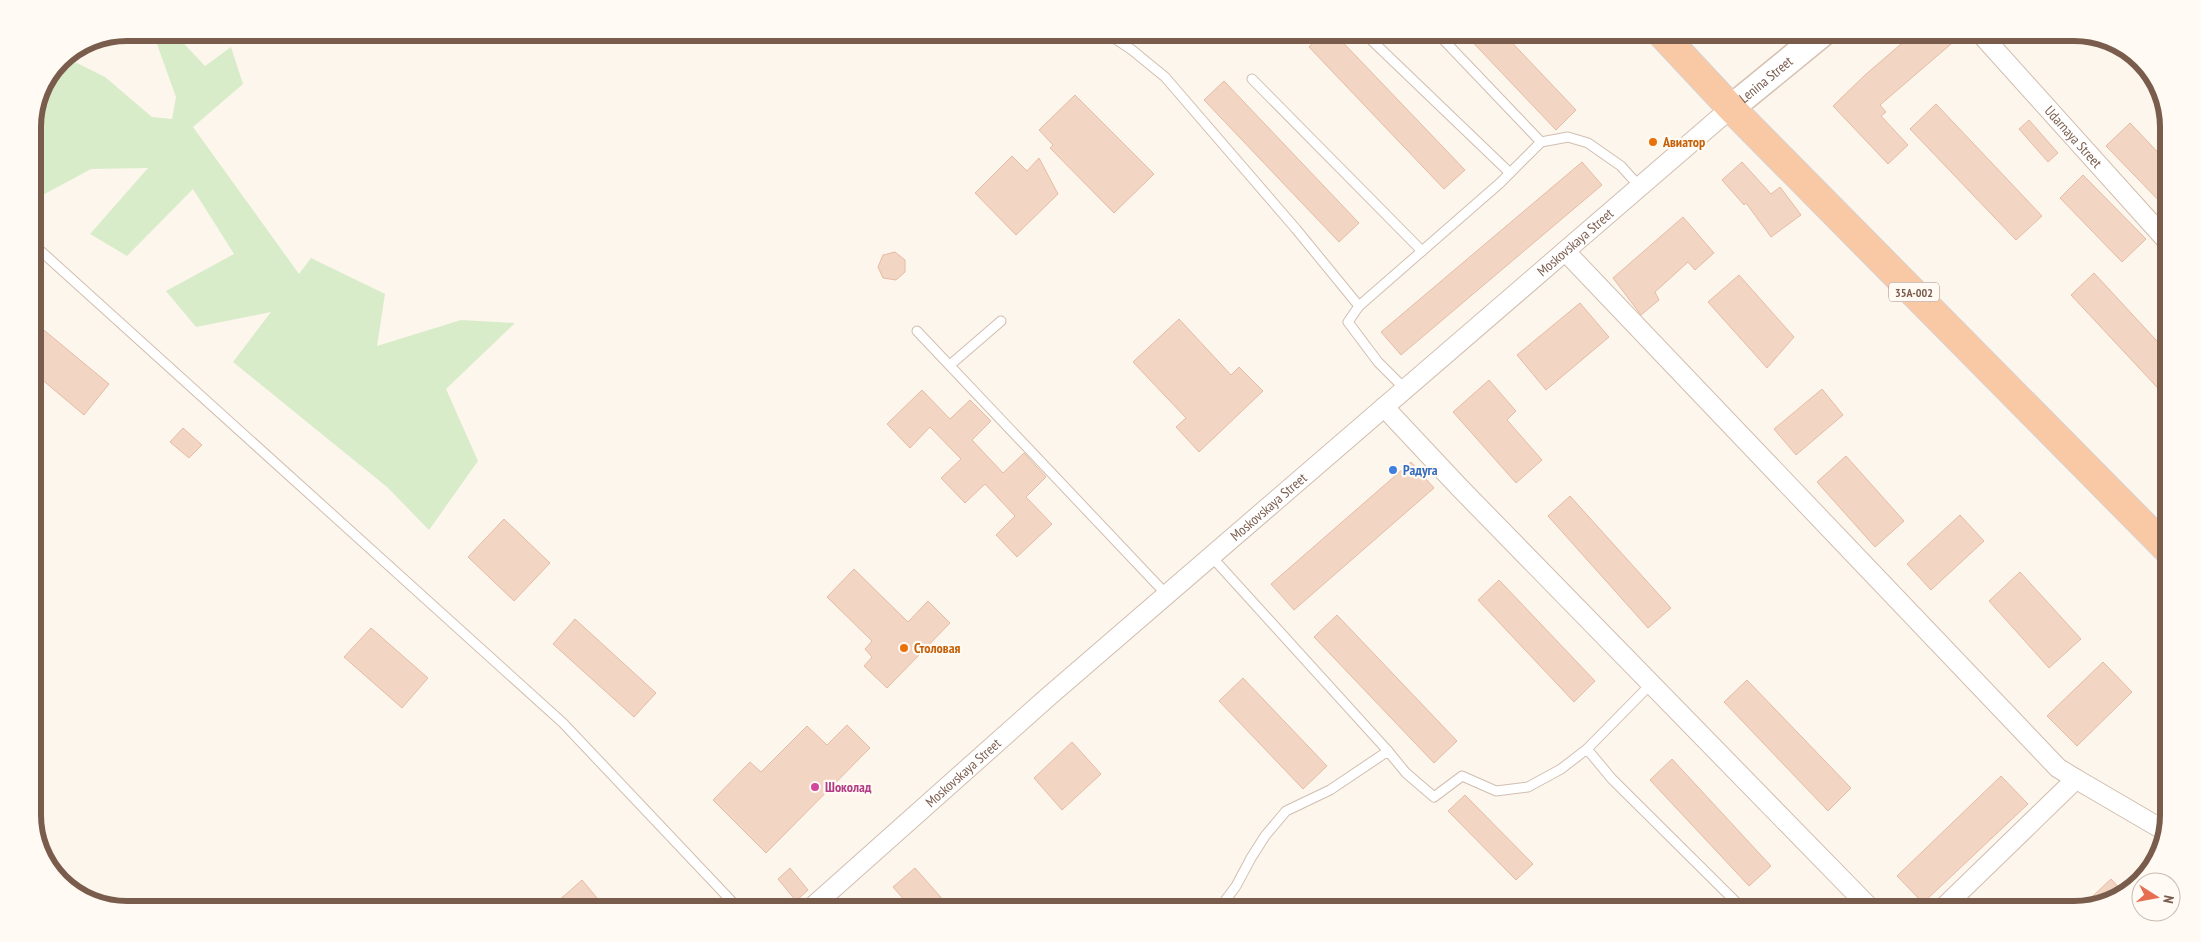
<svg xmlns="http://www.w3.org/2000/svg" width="2201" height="942" font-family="'PT Sans Narrow',sans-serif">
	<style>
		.green { fill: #d8ecc9 }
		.building { fill: #f3d5c3; stroke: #e6bba3 }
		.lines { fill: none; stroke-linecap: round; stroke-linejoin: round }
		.service-casing { stroke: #d1beb0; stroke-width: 11 }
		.minor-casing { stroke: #d1beb0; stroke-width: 21 }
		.secondary-casing { stroke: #d6c0b0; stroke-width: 29 }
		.trunk-casing { stroke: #dad1cd; stroke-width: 30 }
		.service { stroke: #fff; stroke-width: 9 }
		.minor { stroke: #fff; stroke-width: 19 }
		.secondary { stroke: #fff; stroke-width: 26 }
		.trunk { stroke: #f9c8a4; stroke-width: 28 }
		.food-dot { fill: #e8710a; stroke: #fffaf3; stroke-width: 2 }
		.shop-dot { fill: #3f7fe0; stroke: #fffaf3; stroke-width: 2 }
		.hotel-dot { fill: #d1479c; stroke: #fffaf3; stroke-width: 2 }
		.labels { text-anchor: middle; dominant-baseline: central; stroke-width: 4.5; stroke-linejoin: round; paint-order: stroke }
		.shield { fill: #fffaf3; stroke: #a28b7f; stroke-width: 1 }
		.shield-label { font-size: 12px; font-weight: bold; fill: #7a5c4d }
		.street-label { font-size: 14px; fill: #7a5c4d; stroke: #fffaf3 }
		.food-label { font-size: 14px; font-weight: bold; fill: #c56008; stroke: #fffaf3; text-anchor: start }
		.shop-label { font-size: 14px; font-weight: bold; fill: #366cbe; stroke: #fffaf3; text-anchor: start }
		.hotel-label { font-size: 14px; font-weight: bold; fill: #b23c85; stroke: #fffaf3; text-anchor: start }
		.rim { fill: none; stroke: #7a5c4d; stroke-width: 6 }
	</style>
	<rect width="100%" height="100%" fill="#fdf6ec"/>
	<polygon class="green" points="149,33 174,33 205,66 231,47 243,84 193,127 299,274 311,258 385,294 377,346 461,320 515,323 446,389 478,461 429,530 387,487 233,362 271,312 196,327 166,291 234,254 193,189 127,256 90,234 148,168 91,169 41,196 33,187 33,121 60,60 65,57 105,77 152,117 172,119 176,97 154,36"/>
	<g class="building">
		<polygon points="1324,32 1333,32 1465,170 1444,189 1309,47"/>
		<polygon points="1463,32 1502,32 1576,110 1556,130"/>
		<polygon points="1915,32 1965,32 1880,105 1886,112 1881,116 1908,145 1888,164 1833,106 1865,75"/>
		<polygon points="1224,81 1359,223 1339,242 1204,100"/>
		<polygon points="1075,95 1154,174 1114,213 1050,148 1053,145 1039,130"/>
		<polygon points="1936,104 2042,216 2016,240 1910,129"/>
		<polygon points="2029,120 2058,153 2048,162 2019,129"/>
		<polygon points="2130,123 2168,163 2168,210 2106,146"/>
		<polygon points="1012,156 1027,171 1039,158 1058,194 1016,235 975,193"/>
		<polygon points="1582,162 1602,185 1401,355 1381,332"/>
		<polygon points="1742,162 1771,194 1780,187 1801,215 1771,237 1746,203 1744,205 1722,180"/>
		<polygon points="2083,175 2146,239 2122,262 2060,198"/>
		<polygon points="1683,217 1714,253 1695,270 1688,262 1655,292 1659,300 1641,315 1613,278"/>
		<polygon points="895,252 905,260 905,272 896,280 883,278 878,267 883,255"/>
		<polygon points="2094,273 2168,353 2168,399 2071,295"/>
		<polygon points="1739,275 1794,337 1767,368 1708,302"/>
		<polygon points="1580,303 1609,337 1546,390 1517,355"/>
		<polygon points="1179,319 1231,375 1239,367 1263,391 1199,452 1176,427 1186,418 1133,362"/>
		<polygon points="39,326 109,384 84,415 33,372 33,333"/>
		<polygon points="1489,380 1516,411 1507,420 1542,460 1516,483 1453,412"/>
		<polygon points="1822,389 1843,415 1796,455 1774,429"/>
		<polygon points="922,390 950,419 970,400 991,421 972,440 1003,473 1024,453 1046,477 1026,497 1052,524 1017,557 996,535 1015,516 985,484 965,503 941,478 961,459 930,427 910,448 887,424"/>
		<polygon points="183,428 202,445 189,458 170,442"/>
		<polygon points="1846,456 1904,521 1875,547 1817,482"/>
		<polygon points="1411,462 1434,488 1294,610 1271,584"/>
		<polygon points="1570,496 1671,608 1648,628 1548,516"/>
		<polygon points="1960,515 1984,541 1931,590 1907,564"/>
		<polygon points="504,519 550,563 514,601 468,557"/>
		<polygon points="854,569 908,622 928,601 950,623 887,688 864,666 872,657 865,649 872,641 827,597"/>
		<polygon points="2020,572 2081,639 2049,668 1989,601"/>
		<polygon points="1499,580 1595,681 1574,702 1478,600"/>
		<polygon points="1337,615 1457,741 1434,763 1314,637"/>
		<polygon points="575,619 656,693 634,717 553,644"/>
		<polygon points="371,628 428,678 402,708 344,657"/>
		<polygon points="2103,662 2132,692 2077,746 2047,716"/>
		<polygon points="1243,678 1327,766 1303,789 1219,701"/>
		<polygon points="1747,680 1851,788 1828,811 1724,702"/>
		<polygon points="847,725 870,748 766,853 713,800 750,762 761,772 807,726 827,745"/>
		<polygon points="1072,742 1101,774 1062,810 1034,778"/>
		<polygon points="1672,759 1771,866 1749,886 1650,780"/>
		<polygon points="2001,776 2028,804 1923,903 1897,876"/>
		<polygon points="1465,795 1533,864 1516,880 1448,811"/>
		<polygon points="790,868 808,890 796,901 778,879"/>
		<polygon points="915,868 952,910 913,910 893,887"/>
		<polygon points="2111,879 2125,894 2080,908"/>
		<polygon points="582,880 607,910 548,910"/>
	</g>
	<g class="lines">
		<defs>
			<g id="service">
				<polyline points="1105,32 1132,50 1165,77 1296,229 1359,306"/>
				<polyline points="1363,32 1510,173"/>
				<polyline points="1436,32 1541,142"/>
				<polyline points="1252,79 1422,251"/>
				<polyline points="33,244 563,723 739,909"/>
				<polyline points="917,331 1167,595"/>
				<polyline points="950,365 1001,321"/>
				<polyline points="1405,389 1378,362 1348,322 1359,306 1500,183 1541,142 1568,137 1588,143 1621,166 1639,186"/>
				<polyline points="1211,556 1388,751"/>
				<polyline points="1587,749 1651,684"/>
				<polyline points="1219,909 1236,886 1251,858 1265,836 1286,811 1330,790 1388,751 1406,773 1434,797 1462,776 1496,791 1528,787 1561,769 1587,749 1612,779 1743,909"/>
			</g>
			<g id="minor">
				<path id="s1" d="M1979,32L2168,242"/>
				<polyline points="1565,251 2058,768 2076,779 1942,909"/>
				<polyline points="1384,407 1459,487 1871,909"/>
				<polyline points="2076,779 2165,831"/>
				<path id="s2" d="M810,909L1048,697L1731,108"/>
			</g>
			<g id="secondary">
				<path id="s3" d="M1731,108L1824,32"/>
			</g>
			<polyline id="trunk" points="1660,32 1731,108 2168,550"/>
		</defs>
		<use href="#service" class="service-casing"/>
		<use href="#minor" class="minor-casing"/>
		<use href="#secondary" class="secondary-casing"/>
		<use href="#trunk" class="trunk-casing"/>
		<use href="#service" class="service"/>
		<use href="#minor" class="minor"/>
		<use href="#secondary" class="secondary"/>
		<use href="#trunk" class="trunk"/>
	</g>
	<g class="food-dot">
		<circle cx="1653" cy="142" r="5"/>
		<circle cx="904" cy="648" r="5"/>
	</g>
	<circle class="shop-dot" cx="1393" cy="470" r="5"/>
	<circle class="hotel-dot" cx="815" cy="787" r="5"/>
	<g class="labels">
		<rect class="shield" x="1889" y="282.5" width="50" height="19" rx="4"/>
		<g class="shield-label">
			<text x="1914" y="292">35А-002</text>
		</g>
		<g class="street-label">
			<text stroke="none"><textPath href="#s3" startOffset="45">Lenina Street</textPath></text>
			<text stroke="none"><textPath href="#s1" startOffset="141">Udarnaya Street</textPath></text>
			<text stroke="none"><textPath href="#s2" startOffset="1015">Moskovskaya Street</textPath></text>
			<text stroke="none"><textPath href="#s2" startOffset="610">Moskovskaya Street</textPath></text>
			<text stroke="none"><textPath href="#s2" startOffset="205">Moskovskaya Street</textPath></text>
		</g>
		<g class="food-label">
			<text x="1663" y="142">Авиатор</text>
			<text x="914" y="648">Столовая</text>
		</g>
		<g class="shop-label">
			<text x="1403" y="470">Радуга</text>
		</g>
		<g class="hotel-label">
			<text x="825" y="787">Шоколад</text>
		</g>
	</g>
	<path d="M0 0H2201V942H0ZM127 41H2074A86 86 0 0 1 2160 127V815A86 86 0 0 1 2074 901H127A86 86 0 0 1 41 815V127A86 86 0 0 1 127 41Z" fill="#fffaf3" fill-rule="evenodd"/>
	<path class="rim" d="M127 41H2074A86 86 0 0 1 2160 127V815A86 86 0 0 1 2074 901H127A86 86 0 0 1 41 815V127A86 86 0 0 1 127 41Z"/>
	<g transform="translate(2156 897) rotate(101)"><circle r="24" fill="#fffaf3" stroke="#cabbb1"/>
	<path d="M0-4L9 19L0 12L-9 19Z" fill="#e76f51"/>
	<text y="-8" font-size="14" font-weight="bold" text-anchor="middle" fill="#7a5c4d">N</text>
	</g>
</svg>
